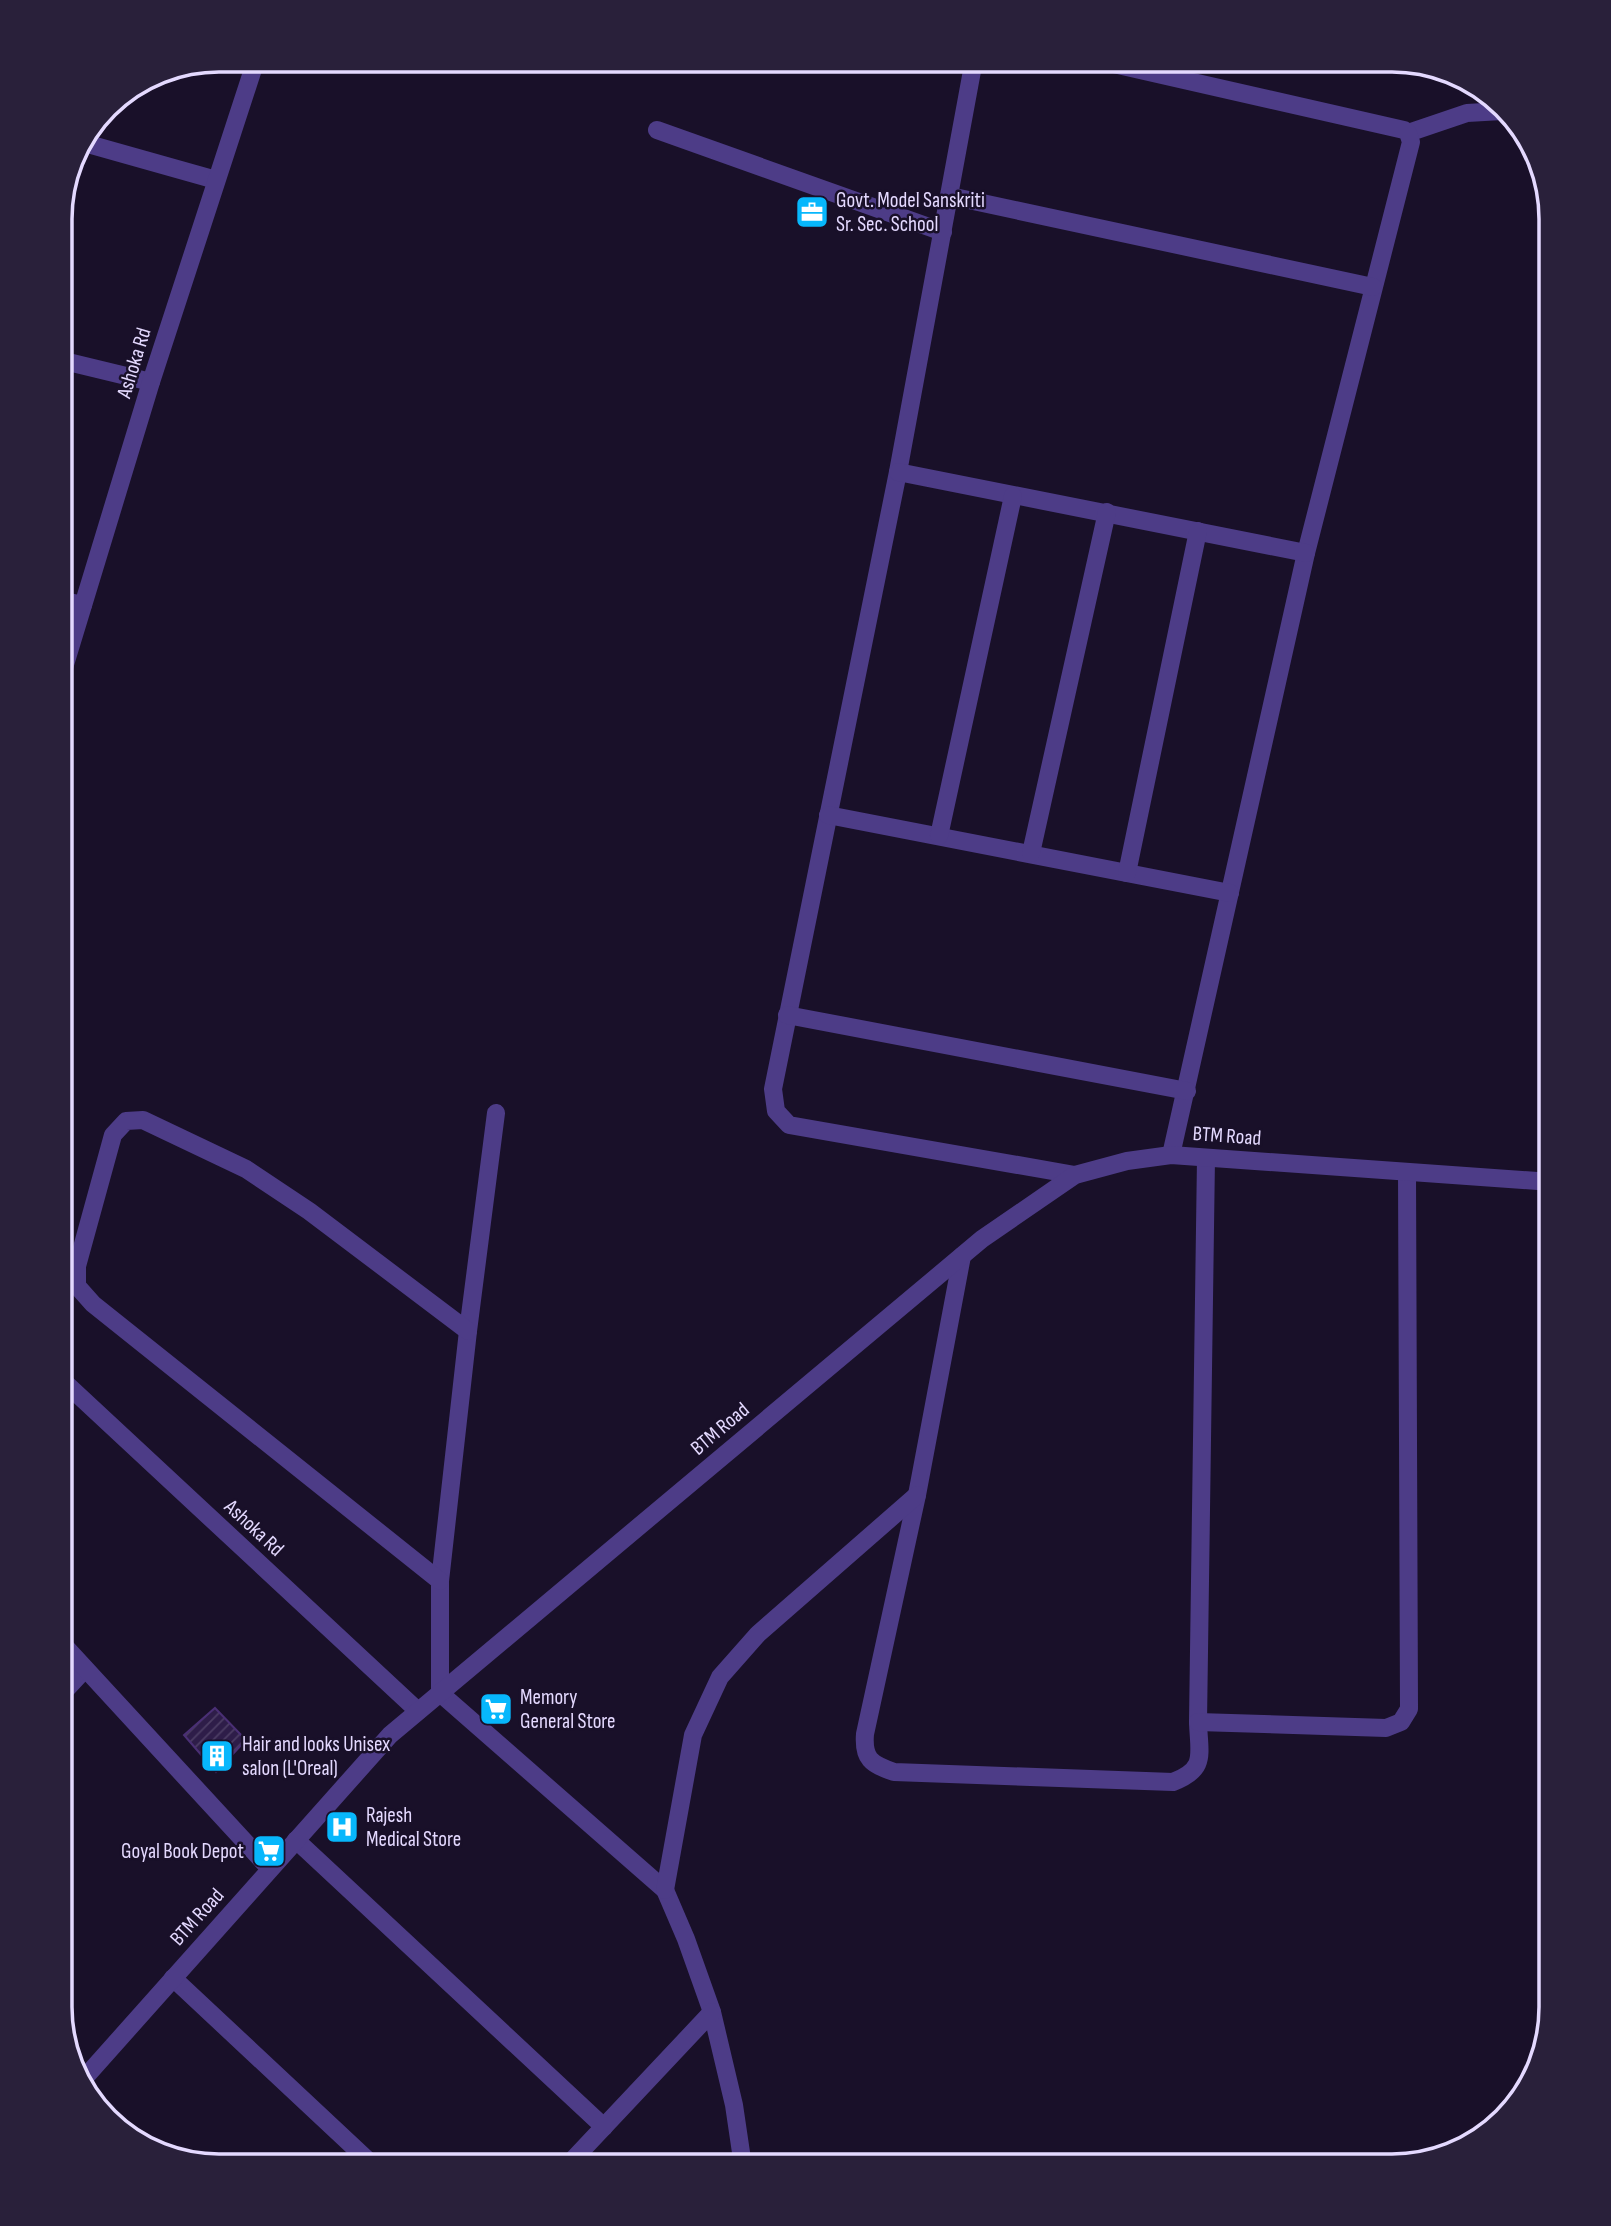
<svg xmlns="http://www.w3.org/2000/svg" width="1611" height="2226" font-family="'Sofia Sans Condensed',sans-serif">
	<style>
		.building { fill: url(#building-hatch); stroke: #4a2f75; stroke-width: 2 }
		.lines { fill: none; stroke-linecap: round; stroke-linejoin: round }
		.service { stroke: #4d3c87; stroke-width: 18 }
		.minor { stroke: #4d3c87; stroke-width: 18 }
		.tertiary { stroke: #4d3c87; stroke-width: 18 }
		.labels { text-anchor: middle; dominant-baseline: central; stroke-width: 5; stroke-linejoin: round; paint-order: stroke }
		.poi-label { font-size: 21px; fill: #e4d9ff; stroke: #191029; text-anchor: start }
		.street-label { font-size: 21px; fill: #e4d9ff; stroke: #191029 }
		.rim { fill: none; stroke: #e4d9ff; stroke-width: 3.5 }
	</style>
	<defs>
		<pattern id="building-hatch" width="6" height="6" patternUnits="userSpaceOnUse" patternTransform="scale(1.75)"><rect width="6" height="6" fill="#2e1d49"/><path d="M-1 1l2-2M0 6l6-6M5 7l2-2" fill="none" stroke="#4c3d64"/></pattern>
	</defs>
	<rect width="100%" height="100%" fill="#191029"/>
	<polygon class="building" points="215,1708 246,1740 216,1772 184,1735"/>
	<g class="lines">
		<g class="service">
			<polyline points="657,130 943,232"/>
			<polyline points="1408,133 1467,113 1502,111"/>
		</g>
		<g class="minor">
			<polyline points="974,60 898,472 773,1089 776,1111 789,1125 1075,1175"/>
			<polyline points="1096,60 1404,130 1408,133 1411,142 1306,553 1171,1155"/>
			<polyline points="81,142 216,180"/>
			<polyline points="950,196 1373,287"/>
			<polyline points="60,360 151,382"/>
			<polyline points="898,472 1306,553"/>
			<polyline points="60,600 83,605"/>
			<polyline points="828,815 1230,893"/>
			<polyline points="939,836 1013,496"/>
			<polyline points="1031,853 1107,512"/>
			<polyline points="1127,873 1198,531"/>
			<polyline points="787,1015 1187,1091"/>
			<polyline points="496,1113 468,1331 440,1581 440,1693 665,1890 686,1939 712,2012 734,2105 743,2166"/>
			<path d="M962,1256L917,1495L865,1734C863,1759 871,1764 894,1772L1173,1782C1207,1769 1199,1755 1198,1722L1206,1158"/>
			<polyline points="440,1581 93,1304 77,1286 77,1266 113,1135 126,1121 143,1120 246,1169 309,1211 468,1331"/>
			<polyline points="60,1696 85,1669"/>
			<polyline points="1198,1722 1386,1728 1401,1722 1409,1709 1407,1172"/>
			<polyline points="296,1840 604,2127"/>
			<polyline points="665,1890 693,1735 720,1677 758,1634 917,1495"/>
			<polyline points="173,1978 374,2166"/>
			<polyline points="567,2166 712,2012"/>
		</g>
		<g class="tertiary">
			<polyline points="60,681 151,382 256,60"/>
			<polyline points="60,1378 418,1711"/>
			<polyline points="60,1641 270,1869"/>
			<polyline points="80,2083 390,1735 982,1239 1075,1175 1127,1161 1171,1155 1551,1182"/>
		</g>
	</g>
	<defs>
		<symbol id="office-square" viewBox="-11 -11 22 22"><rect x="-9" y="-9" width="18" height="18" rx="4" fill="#07b7fc" stroke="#191029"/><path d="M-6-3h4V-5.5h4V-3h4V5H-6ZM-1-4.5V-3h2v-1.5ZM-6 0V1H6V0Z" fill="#fff"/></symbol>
		<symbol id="supermarket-square" viewBox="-11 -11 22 22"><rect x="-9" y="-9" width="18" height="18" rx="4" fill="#07b7fc" stroke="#191029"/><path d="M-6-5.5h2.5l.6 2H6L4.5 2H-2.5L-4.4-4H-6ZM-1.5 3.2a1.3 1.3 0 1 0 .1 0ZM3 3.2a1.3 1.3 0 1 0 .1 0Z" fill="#fff"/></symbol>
		<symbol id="building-square" viewBox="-11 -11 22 22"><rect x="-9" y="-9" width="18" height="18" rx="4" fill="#07b7fc" stroke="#191029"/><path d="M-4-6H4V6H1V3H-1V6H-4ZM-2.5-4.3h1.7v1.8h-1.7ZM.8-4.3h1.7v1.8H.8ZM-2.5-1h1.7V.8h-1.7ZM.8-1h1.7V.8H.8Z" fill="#fff"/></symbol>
		<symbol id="hospital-square" viewBox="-11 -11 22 22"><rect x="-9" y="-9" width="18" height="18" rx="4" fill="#07b7fc" stroke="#191029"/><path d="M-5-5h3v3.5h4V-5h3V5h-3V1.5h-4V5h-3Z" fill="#fff"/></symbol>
	</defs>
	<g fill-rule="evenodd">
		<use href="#office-square" x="793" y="193" width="38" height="38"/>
		<use href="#supermarket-square" x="477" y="1690" width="38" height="38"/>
		<use href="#building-square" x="198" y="1737" width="38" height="38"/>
		<use href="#hospital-square" x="323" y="1808" width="38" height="38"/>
		<use href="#supermarket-square" x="250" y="1832" width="38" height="38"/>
	</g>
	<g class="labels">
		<g class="poi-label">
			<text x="836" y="200">Govt. Model Sanskriti<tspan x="836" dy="24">Sr. Sec. School</tspan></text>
			<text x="520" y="1697">Memory<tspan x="520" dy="24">General Store</tspan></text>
			<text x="242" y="1744">Hair and looks Unisex<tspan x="242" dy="24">salon (L'Oreal)</tspan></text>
			<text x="366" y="1815">Rajesh<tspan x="366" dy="24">Medical Store</tspan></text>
			<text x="244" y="1851" text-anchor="end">Goyal Book Depot</text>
		</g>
		<g class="street-label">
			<text transform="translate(134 363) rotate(-73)">Ashoka Rd</text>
			<text transform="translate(1227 1136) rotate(4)">BTM Road</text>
			<text transform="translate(720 1429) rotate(-40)">BTM Road</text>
			<text transform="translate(254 1528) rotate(43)">Ashoka Rd</text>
			<text transform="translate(197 1917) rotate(-48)">BTM Road</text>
		</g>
	</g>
	<path d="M0 0H1611V2226H0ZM219 72H1392A147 147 0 0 1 1539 219V2007A147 147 0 0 1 1392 2154H219A147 147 0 0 1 72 2007V219A147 147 0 0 1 219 72Z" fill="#29203a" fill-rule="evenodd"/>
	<path class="rim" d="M219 72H1392A147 147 0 0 1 1539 219V2007A147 147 0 0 1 1392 2154H219A147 147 0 0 1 72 2007V219A147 147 0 0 1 219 72Z"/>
</svg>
